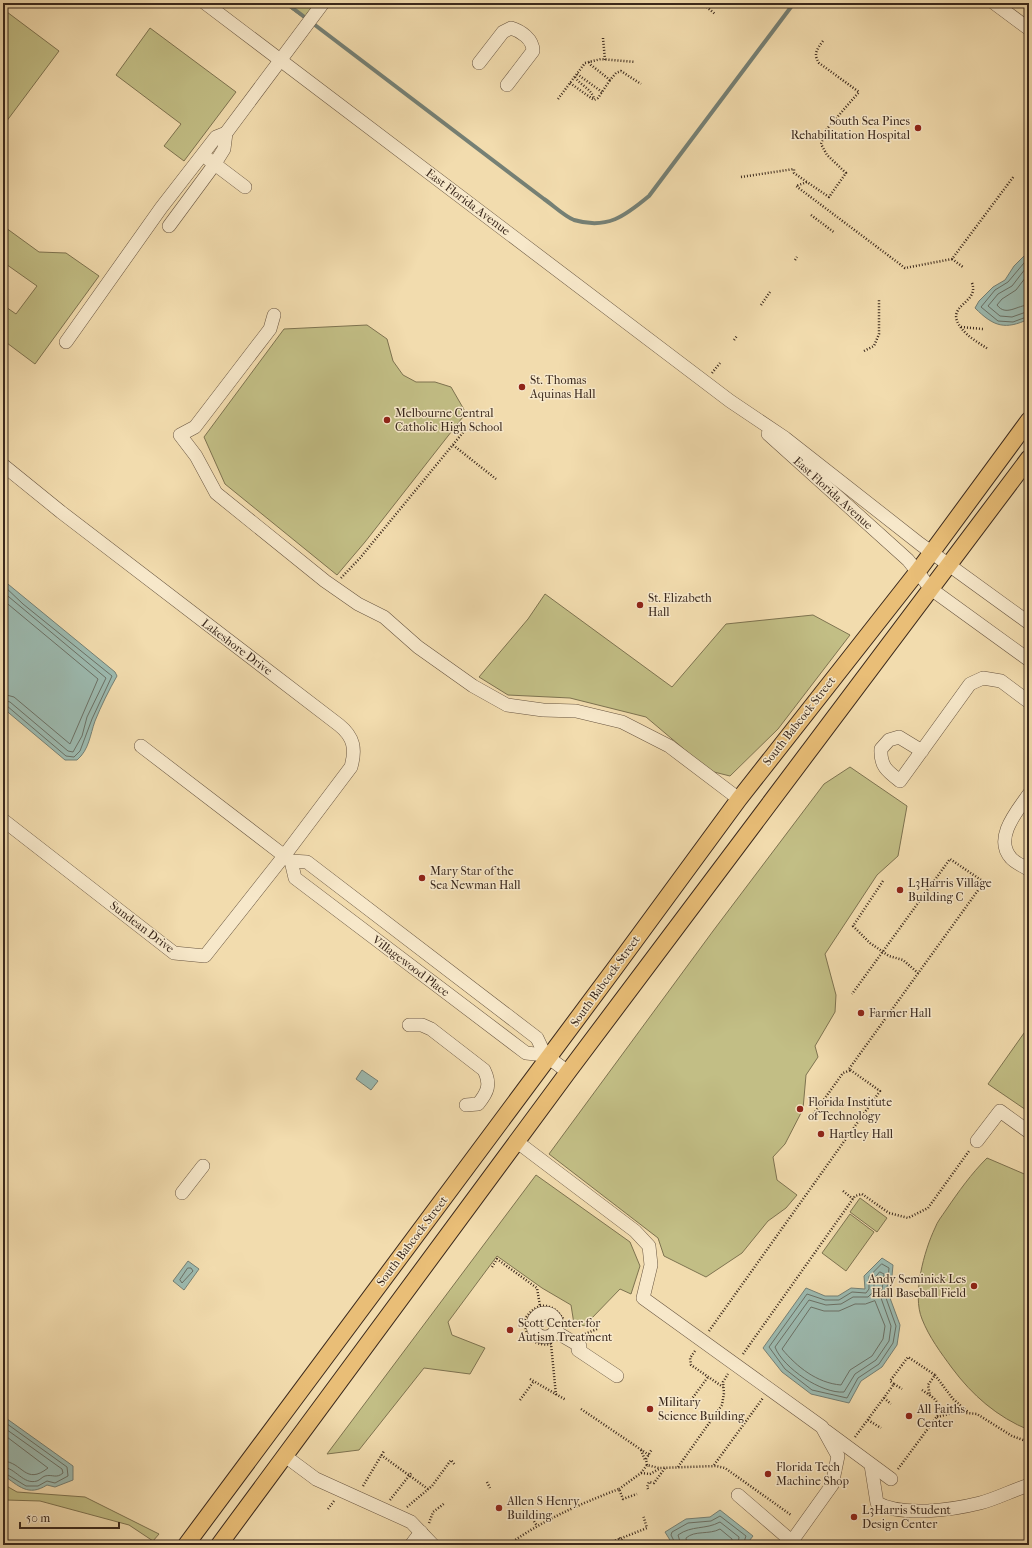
<svg xmlns="http://www.w3.org/2000/svg" width="1032" height="1548" font-family="'IM FELL French Canon',serif">
	<style>
		.green { fill: #c2be85; stroke: #7e7350 }
		.water { fill: #9cbab0; stroke: #758075 }
		.lines { fill: none; stroke-linecap: round; stroke-linejoin: round }
		.shore { stroke: #6b7166; stroke-width: 1 }
		.stream { stroke: #758075; stroke-width: 4 }
		.minor-casing { stroke: #685540; stroke-width: 14 }
		.major-casing { stroke: #3a281c; stroke-width: 18 }
		.path { stroke: #3a281c; stroke-width: 2.5; stroke-dasharray: 1 2; stroke-linecap: butt }
		.minor { stroke: #f7e8ca; stroke-width: 13 }
		.major { stroke: #e9be77; stroke-width: 16 }
		.poi-dot { fill: #8f2418; stroke: #f7e8ca; stroke-width: 1.5 }
		.labels { text-anchor: middle; dominant-baseline: central; stroke-width: 3; stroke-linejoin: round; paint-order: stroke }
		.poi-label { font-size: 12px; fill: #3a281c; stroke: #f7e8ca; text-anchor: start }
		.street-label { font-size: 12px; fill: #3a281c; stroke: #f7e8ca }
	</style>
	<rect width="100%" height="100%" fill="#f2dcae"/>
	<filter id="stains"><feTurbulence type="fractalNoise" baseFrequency=".005" numOctaves="4"/><feColorMatrix values="0 0 0 0 .2 0 0 0 0 .09 0 0 0 0 .02 0 0 0 .5 -.17"/></filter>
	<radialGradient id="worn" r=".72"><stop offset=".6" stop-color="#630" stop-opacity="0"/><stop offset="1" stop-color="#630" stop-opacity=".3"/></radialGradient>
	<g class="green">
		<polygon points="283,3 315,3 304,18"/>
		<polygon points="3,9 59,51 3,126"/>
		<polygon points="150,28 236,92 184,161 164,146 181,124 116,75"/>
		<polygon points="6,228 39,252 66,253 99,276 35,364 3,340 3,305 16,314 37,286 3,262 3,232"/>
		<polygon points="367,325 387,339 393,361 403,375 416,382 435,382 451,387 466,413 365,542 337,575 225,484 204,437 284,329"/>
		<polygon points="545,594 672,687 726,624 813,615 850,635 778,729 730,776 710,771 646,717 570,698 508,695 479,677 528,619"/>
		<polygon points="850,767 907,806 898,856 877,875 825,954 836,995 835,1012 815,1046 818,1057 806,1075 803,1109 785,1144 773,1157 777,1180 797,1195 786,1208 768,1221 742,1253 706,1277 664,1256 658,1238 549,1154 713,931 824,784"/>
		<polygon points="1029,1026 1029,1112 988,1084"/>
		<path d="M987,1158L1029,1176V1430C997,1417 972,1395 952,1368C941,1353 929,1337 922,1319C912,1295 924,1251 935,1228C937,1222 942,1216 946,1210C959,1191 971,1174 987,1158Z"/>
		<polygon points="536,1175 630,1242 640,1266 631,1294 620,1289 591,1319 592,1327 574,1324 571,1305 542,1288 497,1256 448,1322 452,1335 485,1348 470,1374 424,1368 359,1450 327,1454"/>
		<polygon points="860,1198 887,1218 877,1232 850,1212"/>
		<polygon points="850,1214 874,1232 846,1271 822,1253"/>
		<polygon points="3,1484 17,1492 85,1497 159,1534 153,1541 129,1525 40,1501 6,1500 3,1497"/>
	</g>
	<g class="water">
		<path d="M1029,251V319C1005,330 994,327 975,308L979,301L993,287L1005,280L1014,266Z"/>
		<path d="M3,580L115,672L117,676C109,690 101,706 95,721C90,735 89,750 77,760H65L3,708Z"/>
		<polygon points="362,1070 378,1081 371,1090 356,1079"/>
		<polygon points="882,1258 893,1265 890,1298 900,1325 897,1345 882,1367 861,1381 849,1403 811,1394 782,1372 763,1348 806,1288 825,1296 838,1296 851,1288 865,1289 864,1276"/>
		<polygon points="188,1261 199,1269 184,1290 173,1281"/>
		<path d="M3,1416L73,1466V1480L55,1487L47,1485C28,1497 19,1486 3,1475Z"/>
		<polygon points="720,1510 753,1536 746,1545 673,1545 665,1532 686,1519 710,1517"/>
	</g>
	<g class="lines">
		<g class="shore">
			<polyline points="1029,257 1008,282 995,290 981,307 998,321 1013,322 1029,316"/>
			<polyline points="1029,264 1012,286 998,294 988,306 1000,316 1012,317 1029,311"/>
			<path d="M1029,273L1016,290L1002,299L997,305C1006,317 1017,305 1029,305"/>
			<polyline points="3,585 23,604 112,676 92,719 80,751 74,757 66,756 7,706 3,705"/>
			<polyline points="3,592 106,678 87,717 82,736 73,752 68,751 10,702 3,700"/>
			<polyline points="3,600 98,679 70,744 14,697 3,694"/>
			<polygon points="882,1264 889,1268 886,1298 896,1326 893,1343 879,1364 858,1378 847,1398 812,1390 785,1369 769,1347 807,1294 825,1300 839,1300 852,1292 866,1293 869,1289 869,1277"/>
			<polygon points="188,1268 191,1268 193,1271 182,1283 180,1280"/>
			<path d="M880,1272L884,1274L881,1298L891,1326L889,1341L876,1360L855,1374L844,1392C822,1394 783,1368 775,1347L809,1300L826,1305L841,1304L853,1297H868L874,1291V1279Z"/>
			<path d="M875,1301L885,1326L883,1339L872,1356L850,1370L841,1385C817,1383 797,1367 782,1349L811,1307L824,1311H839L855,1304H865Z"/>
			<polyline points="3,1421 67,1467 68,1476 55,1483 47,1481 38,1486 26,1486 3,1472"/>
			<path d="M3,1427L62,1469L63,1473C56,1479 53,1474 45,1476C42,1477 40,1480 37,1481C23,1485 16,1468 3,1467"/>
			<path d="M3,1434L48,1468C25,1486 23,1462 3,1461"/>
			<polyline points="676,1545 671,1535 672,1532 688,1523 711,1521 720,1516 746,1536 743,1545"/>
			<path d="M681,1545L678,1535C692,1525 705,1530 720,1522L739,1537L738,1545"/>
			<path d="M687,1545L686,1538C695,1530 709,1535 720,1529L732,1539V1545"/>
		</g>
		<path class="stream" d="M286,3L544,199C553,205 564,216 574,220C607,230 625,216 649,196L794,3"/>
		<defs>
			<g id="minor">
				<polyline points="205,3 730,401 785,438 920,544 1029,623"/>
				<polyline points="994,3 1029,29"/>
				<path d="M479,63L503,32L511,28C521,31 533,39 533,51L507,85"/>
				<polyline points="208,159 245,187"/>
				<polyline points="169,226 214,165 224,149 226,133 323,3"/>
				<polyline points="274,315 270,329 195,427 180,435 196,456 216,493 325,581 358,604 384,617 418,647 473,686 507,705 543,710 576,711 622,722 669,746 739,799"/>
				<polyline points="66,342 161,208 216,137 226,133"/>
				<polyline points="768,434 908,560 931,589 1029,660"/>
				<path d="M3,465L61,512L339,725C354,737 356,749 351,767L284,856L205,956L174,953L3,820"/>
				<polyline points="141,746 291,861 307,862 537,1038 545,1055 568,1072"/>
				<path d="M922,751L899,737L889,740L881,749C880,766 887,771 900,781L970,684L983,678L1001,681L1029,702"/>
				<path d="M1029,794C1018,810 993,838 1011,858C1015,863 1024,866 1029,870"/>
				<polyline points="291,861 295,878 526,1053 545,1055"/>
				<path d="M409,1025H422L431,1029L484,1070C491,1084 488,1092 478,1104L466,1105"/>
				<polyline points="516,1141 635,1231 649,1246 651,1265 643,1298 822,1427 838,1456 832,1485 792,1541"/>
				<polyline points="977,1141 1000,1111 1029,1132"/>
				<polyline points="182,1193 203,1166"/>
				<circle cx="545" cy="1325" r="12"/>
				<polyline points="556,1332 580,1346"/>
				<polyline points="578,1350 617,1376"/>
				<polyline points="826,1431 891,1479"/>
				<polyline points="285,1456 316,1479 411,1522 433,1545"/>
				<path d="M871,1465L877,1503C903,1517 952,1510 980,1503C996,1499 1013,1490 1029,1485"/>
				<polyline points="738,1495 796,1545"/>
				<polyline points="411,1545 421,1532"/>
			</g>
			<g id="major">
				<polyline points="186,1545 615,968 739,799 918,571 1029,420"/>
				<polyline points="219,1545 568,1072 1029,458"/>
			</g>
		</defs>
		<use href="#minor" class="minor-casing"/>
		<use href="#major" class="major-casing"/>
		<g class="path">
			<polyline points="702,3 715,14"/>
			<polyline points="603,38 605,60"/>
			<path d="M823,41C817,49 813,54 819,63L859,92L826,130L821,144L827,155L846,173L829,197L807,182L796,186L905,268L952,259L1014,176"/>
			<polyline points="589,62 591,65 610,80 616,73 621,71 641,84"/>
			<polyline points="577,74 602,92"/>
			<path d="M575,77C581,86 591,88 594,99"/>
			<polyline points="570,83 594,100 598,98 610,80"/>
			<polyline points="558,99 585,63 601,59 635,62"/>
			<polyline points="741,177 794,169 794,173 807,182"/>
			<polyline points="811,215 835,233"/>
			<polyline points="952,259 963,267"/>
			<polyline points="795,260 797,257"/>
			<path d="M972,283C980,304 942,305 962,329C968,337 979,343 988,349"/>
			<polyline points="761,305 770,292"/>
			<polyline points="961,327 983,329"/>
			<polyline points="734,340 737,336"/>
			<polyline points="864,351 874,346 879,334 879,300"/>
			<polyline points="712,373 720,363"/>
			<polyline points="453,445 496,479"/>
			<polyline points="341,578 360,558 465,430"/>
			<polyline points="883,881 853,926 870,943 889,956 903,960 918,973"/>
			<polyline points="810,1119 843,1073 851,1070"/>
			<polyline points="843,1191 853,1199"/>
			<polyline points="492,1267 497,1259 537,1288 540,1306"/>
			<polyline points="709,1331 880,1091 849,1069 984,882 950,859 852,994"/>
			<polyline points="585,1334 597,1329"/>
			<polyline points="695,1351 690,1358 691,1365 723,1387"/>
			<polyline points="743,1354 855,1196 862,1194 889,1213 908,1218 928,1208 969,1151"/>
			<polyline points="935,1375 953,1399 968,1412"/>
			<polyline points="530,1379 566,1400"/>
			<polyline points="894,1384 902,1389"/>
			<path d="M556,1395L551,1344C534,1347 524,1336 525,1319C537,1300 554,1302 565,1322"/>
			<polyline points="884,1398 891,1404"/>
			<polyline points="520,1400 534,1381"/>
			<polyline points="691,1400 708,1377"/>
			<polyline points="581,1409 649,1455"/>
			<polyline points="937,1417 957,1412 977,1414 1012,1436 1029,1442"/>
			<polyline points="868,1420 881,1428"/>
			<polyline points="855,1437 894,1384 890,1381 908,1357 935,1375 928,1385 930,1396"/>
			<polyline points="641,1450 645,1460"/>
			<polyline points="381,1455 428,1489"/>
			<polyline points="647,1465 646,1459 652,1449"/>
			<polyline points="714,1465 763,1398"/>
			<polyline points="678,1467 722,1405 724,1393 723,1382 728,1374"/>
			<path d="M898,1469L938,1415C942,1401 932,1397 922,1390"/>
			<polyline points="641,1473 650,1474 659,1469"/>
			<polyline points="487,1482 490,1488"/>
			<polyline points="363,1486 384,1451"/>
			<polyline points="619,1489 641,1473 647,1465 659,1468 716,1466 725,1468 791,1515"/>
			<polyline points="648,1489 647,1487 649,1482 654,1483 665,1468"/>
			<polyline points="390,1500 412,1472"/>
			<polyline points="407,1507 432,1486 451,1460 455,1465"/>
			<polyline points="328,1509 334,1501"/>
			<polyline points="531,1516 537,1526"/>
			<polyline points="429,1523 433,1512 445,1503"/>
			<polyline points="619,1538 628,1545"/>
			<path d="M508,1545C543,1520 580,1504 619,1489L623,1499L637,1494"/>
			<polyline points="604,1545 647,1528 643,1515"/>
			<polyline points="766,1545 774,1541"/>
		</g>
		<use href="#minor" class="minor"/>
		<use href="#major" class="major"/>
	</g>
	<g class="poi-dot">
		<circle cx="918" cy="128" r="4"/>
		<circle cx="522" cy="387" r="4"/>
		<circle cx="387" cy="420" r="4"/>
		<circle cx="640" cy="605" r="4"/>
		<circle cx="422" cy="878" r="4"/>
		<circle cx="900" cy="890" r="4"/>
		<circle cx="861" cy="1013" r="4"/>
		<circle cx="800" cy="1109" r="4"/>
		<circle cx="821" cy="1134" r="4"/>
		<circle cx="974" cy="1286" r="4"/>
		<circle cx="510" cy="1330" r="4"/>
		<circle cx="650" cy="1409" r="4"/>
		<circle cx="909" cy="1416" r="4"/>
		<circle cx="768" cy="1474" r="4"/>
		<circle cx="499" cy="1508" r="4"/>
		<circle cx="854" cy="1517" r="4"/>
	</g>
	<g class="labels">
		<g class="poi-label">
			<text x="910" y="121" text-anchor="end">South Sea Pines<tspan x="910" dy="14">Rehabilitation Hospital</tspan></text>
			<text x="530" y="380">St. Thomas<tspan x="530" dy="14">Aquinas Hall</tspan></text>
			<text x="395" y="413">Melbourne Central<tspan x="395" dy="14">Catholic High School</tspan></text>
			<text x="648" y="598">St. Elizabeth<tspan x="648" dy="14">Hall</tspan></text>
			<text x="430" y="871">Mary Star of the<tspan x="430" dy="14">Sea Newman Hall</tspan></text>
			<text x="908" y="883">L3Harris Village<tspan x="908" dy="14">Building C</tspan></text>
			<text x="869" y="1013">Farmer Hall</text>
			<text x="808" y="1102">Florida Institute<tspan x="808" dy="14">of Technology</tspan></text>
			<text x="829" y="1134">Hartley Hall</text>
			<text x="966" y="1279" text-anchor="end">Andy Seminick Les<tspan x="966" dy="14">Hall Baseball Field</tspan></text>
			<text x="518" y="1323">Scott Center for<tspan x="518" dy="14">Autism Treatment</tspan></text>
			<text x="658" y="1402">Military<tspan x="658" dy="14">Science Building</tspan></text>
			<text x="917" y="1409">All Faiths<tspan x="917" dy="14">Center</tspan></text>
			<text x="776" y="1467">Florida Tech<tspan x="776" dy="14">Machine Shop</tspan></text>
			<text x="507" y="1501">Allen S Henry<tspan x="507" dy="14">Building</tspan></text>
			<text x="862" y="1510">L3Harris Student<tspan x="862" dy="14">Design Center</tspan></text>
		</g>
		<g class="street-label">
			<text transform="translate(468 202) rotate(37)">East Florida Avenue</text>
			<text transform="translate(833 493) rotate(42)">East Florida Avenue</text>
			<text transform="translate(237 647) rotate(37)">Lakeshore Drive</text>
			<text transform="translate(799 721) rotate(-52)">South Babcock Street</text>
			<text transform="translate(142 927) rotate(37)">Sundean Drive</text>
			<text transform="translate(411 966) rotate(37)">Villagewood Place</text>
			<text transform="translate(605 981) rotate(-54)">South Babcock Street</text>
			<text transform="translate(412 1241) rotate(-53)">South Babcock Street</text>
		</g>
	</g>
	<rect width="1032" height="1548" fill="none" stroke="#f2dcae" stroke-width="16"/>
	<rect x="4" y="4" width="1024" height="1540" fill="none" stroke="#3a281c" stroke-width="2"/>
	<rect x="8" y="8" width="1016" height="1532" fill="none" stroke="#3a281c"/>
	<path d="M20 1522v6h99v-6" fill="none" stroke="#3a281c" stroke-width="2"/>
	<text x="26" y="1522" font-size="12" fill="#3a281c" stroke="#f7e8ca" stroke-width="3" paint-order="stroke">50 m</text>
	<rect width="100%" height="100%" filter="url(#stains)"/>
	<rect width="100%" height="100%" fill="url(#worn)"/>
</svg>
